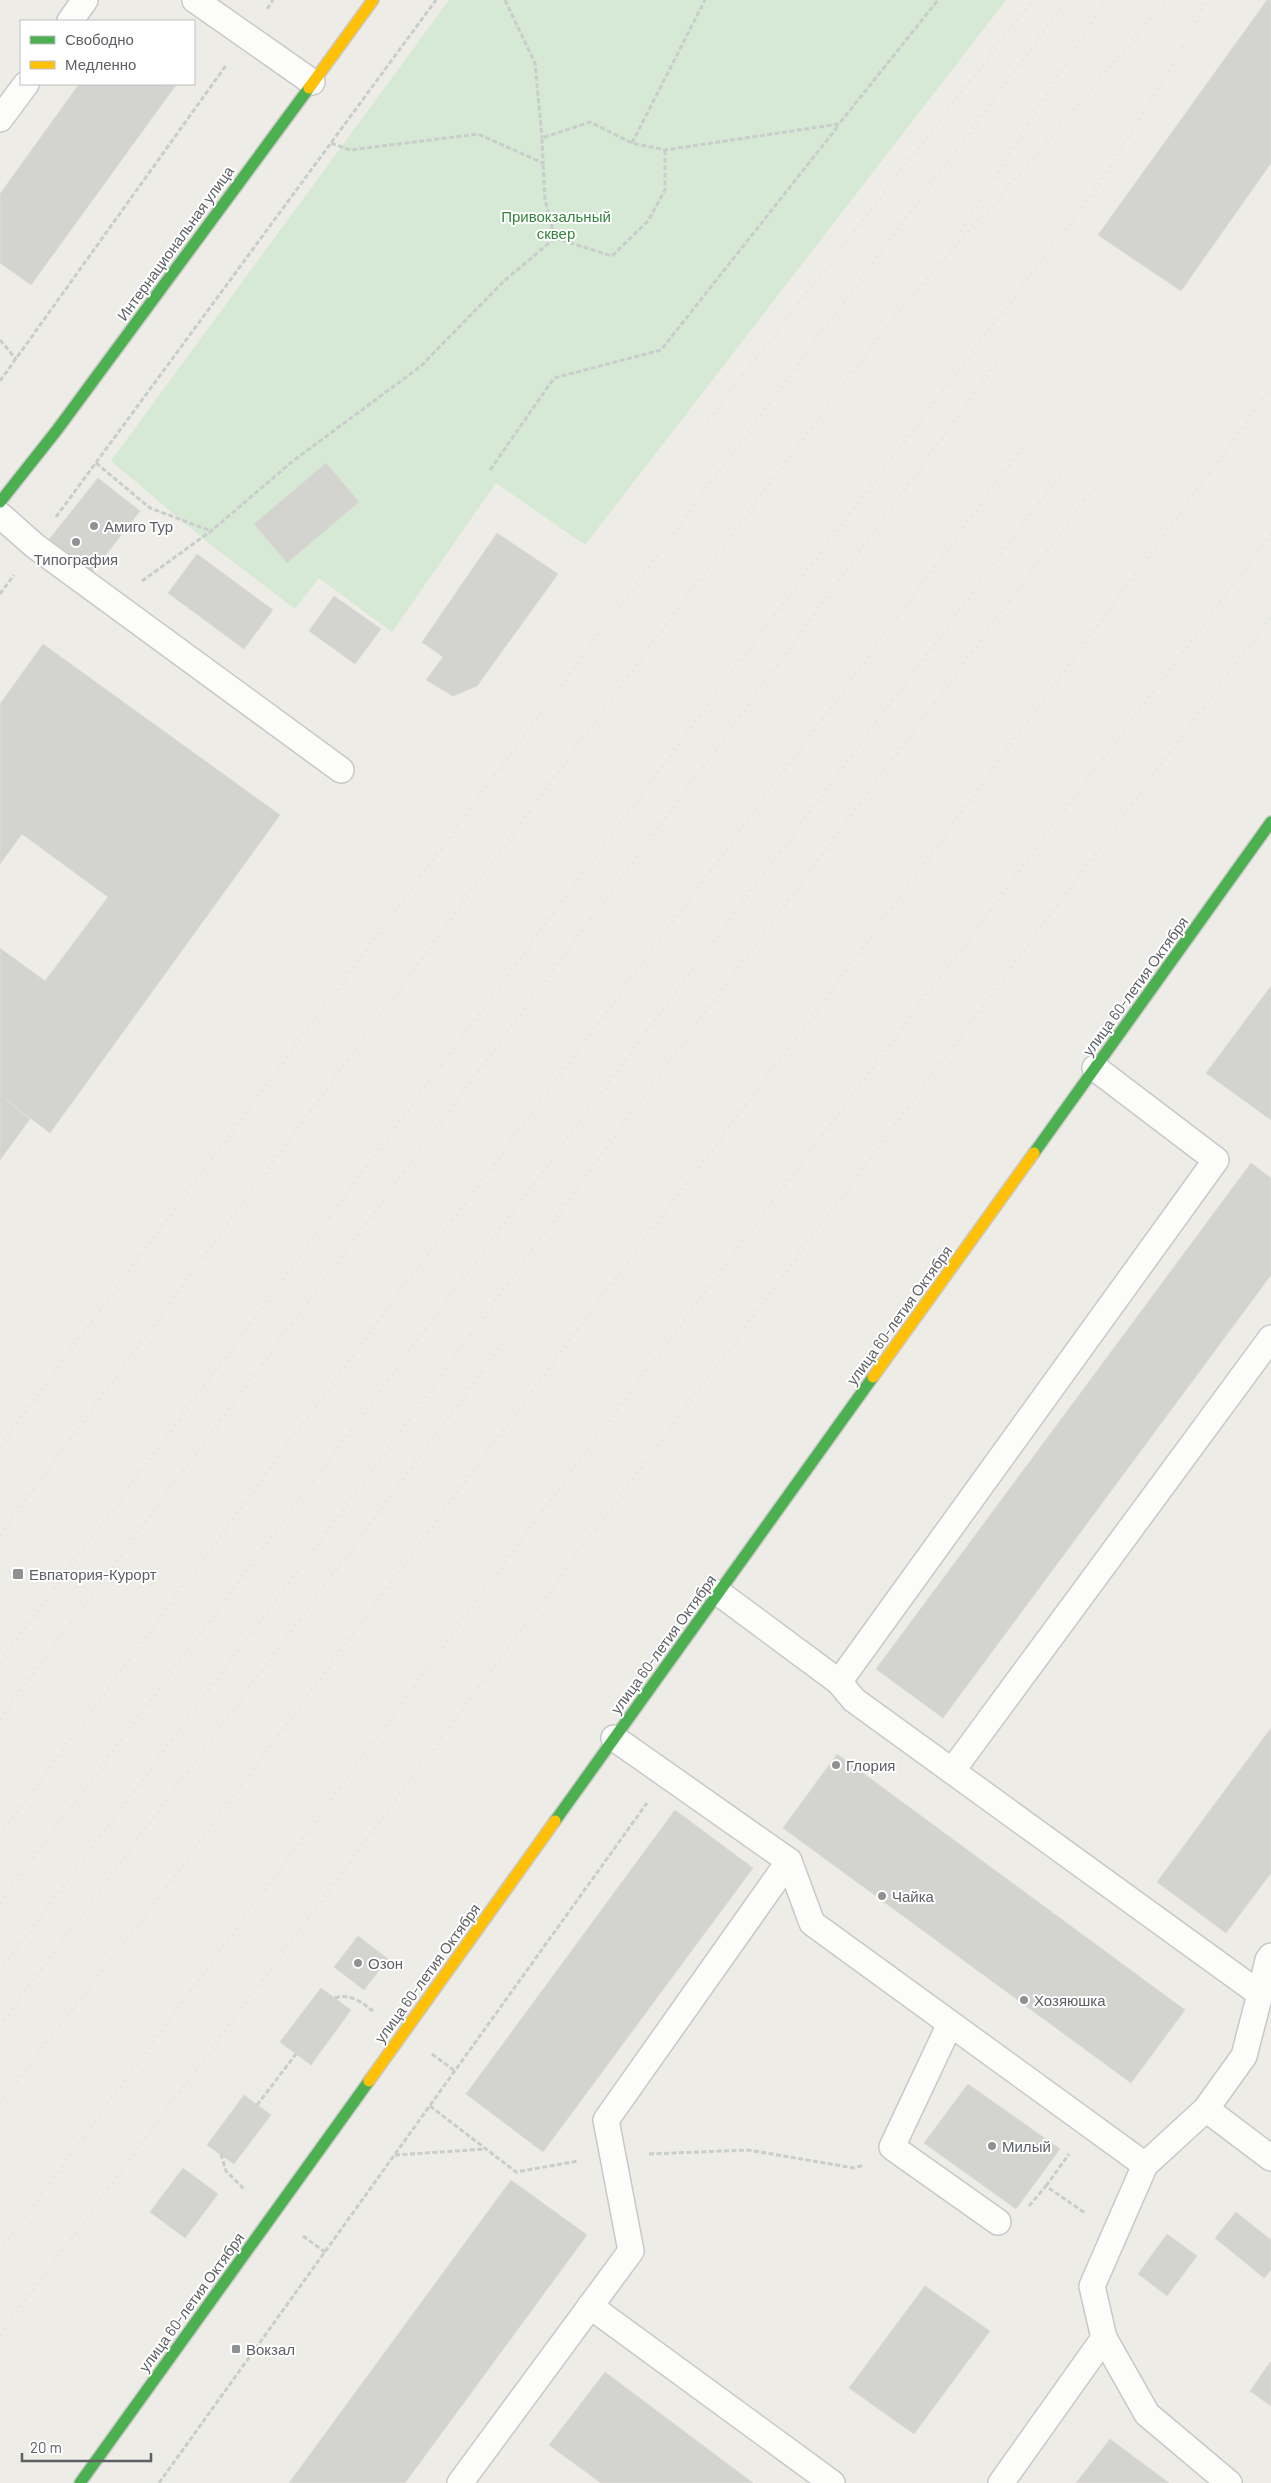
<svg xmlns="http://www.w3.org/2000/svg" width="1271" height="2483" font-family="Barlow,sans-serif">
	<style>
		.green { fill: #d5e9d4 }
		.building { fill: #d3d3d0; stroke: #dcdbd6 }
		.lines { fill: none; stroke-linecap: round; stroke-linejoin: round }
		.lane-casing { stroke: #c8c8c8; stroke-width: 28 }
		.fast-casing { stroke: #c9c9c9; stroke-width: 14 }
		.slow-casing { stroke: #c9c9c9; stroke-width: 14 }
		.path { stroke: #c9cdcb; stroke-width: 3; stroke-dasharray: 5 2.5; stroke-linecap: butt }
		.lane { stroke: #fcfcfb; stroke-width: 25 }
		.fast { stroke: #4caf50; stroke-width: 11 }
		.slow { stroke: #ffc107; stroke-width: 11 }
		.rail { stroke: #e3e4e3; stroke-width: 4; stroke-dasharray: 1 6; stroke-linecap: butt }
		.poi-dot { fill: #8f9192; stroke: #fff; stroke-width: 2 }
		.labels { text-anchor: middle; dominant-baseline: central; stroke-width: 4; stroke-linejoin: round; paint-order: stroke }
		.park-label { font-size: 15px; fill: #35843e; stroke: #fff }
		.street-label { font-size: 15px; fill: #5d6065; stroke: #fff }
		.poi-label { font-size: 15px; fill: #5d6065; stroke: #fff; text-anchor: start }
	</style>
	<rect width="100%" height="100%" fill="#edece7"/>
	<polygon class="green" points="449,0 1006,0 585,545 496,483 392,632 319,578 295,609 206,541 111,461"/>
	<g class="building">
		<polygon points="1267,0 1271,0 1271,163 1181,291 1098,235"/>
		<polygon points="79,84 176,85 31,285 0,263 0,194"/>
		<polygon points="326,463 359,502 287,563 254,524"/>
		<polygon points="98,478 140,511 90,575 47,542"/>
		<polygon points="497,533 558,574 477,686 453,696 426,680 443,657 422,642"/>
		<polygon points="197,554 273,610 244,649 168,593"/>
		<polygon points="334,596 381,629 355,664 309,631"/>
		<polygon points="43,644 280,815 50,1133 0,1095 0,948 45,981 108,897 22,834 0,864 0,704"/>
		<polygon points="1271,986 1271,1120 1206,1073"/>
		<polygon points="0,1095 30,1119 0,1160"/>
		<polygon points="1251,1163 1271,1178 1271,1275 943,1718 876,1669"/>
		<polygon points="1271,1728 1271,1873 1226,1933 1157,1882"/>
		<polygon points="837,1754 1185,2010 1131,2083 783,1828"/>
		<polygon points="675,1810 753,1868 543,2152 466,2094"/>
		<polygon points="358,1936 388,1959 364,1990 334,1967"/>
		<polygon points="321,1988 351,2010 311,2065 280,2042"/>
		<polygon points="968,2084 1060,2149 1016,2209 924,2143"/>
		<polygon points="244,2095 271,2115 234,2164 207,2145"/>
		<polygon points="183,2168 218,2194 185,2238 150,2212"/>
		<polygon points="511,2180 587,2235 405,2483 289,2483"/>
		<polygon points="1236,2212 1271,2240 1271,2270 1264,2278 1215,2238"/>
		<polygon points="1167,2234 1197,2256 1167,2296 1138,2274"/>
		<polygon points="925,2286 990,2331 914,2434 849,2388"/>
		<polygon points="1271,2361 1271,2406 1250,2391"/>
		<polygon points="605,2372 753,2483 601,2483 549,2445"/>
		<polygon points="1110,2439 1169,2483 1076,2483"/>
	</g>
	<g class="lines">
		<defs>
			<g id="lane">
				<polyline points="195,0 312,82"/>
				<polyline points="70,21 85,0"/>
				<polyline points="0,119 26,84"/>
				<polyline points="0,515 35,546 341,770"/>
				<polyline points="719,1593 839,1682 1216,1160 1095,1068"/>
				<polyline points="839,1682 854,1700 1260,1994 1244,2056 1206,2109 1145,2165 1092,2286 1104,2338 1147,2414 1229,2483"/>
				<polyline points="614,1738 789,1861 812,1923 1145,2165"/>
				<polyline points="952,1771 1271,1338"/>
				<polyline points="1260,1994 1268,1960 1271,1956"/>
				<polyline points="950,2024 892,2147 998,2222"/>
				<polyline points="1206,2109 1271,2158"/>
				<polyline points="590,2306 832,2483"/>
				<polyline points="460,2483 631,2251 606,2120 789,1861"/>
				<polyline points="1001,2483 1104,2338"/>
			</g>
			<g id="fast">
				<polyline points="0,502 57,430 309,88"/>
				<polyline points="1034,1153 1271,822"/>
				<polyline points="555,1821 873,1377"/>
				<polyline points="80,2483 369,2081"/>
			</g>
			<g id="slow">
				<polyline points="309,88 373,0"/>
				<polyline points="873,1377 1034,1153"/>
				<polyline points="369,2081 555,1821"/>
			</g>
		</defs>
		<use href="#lane" class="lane-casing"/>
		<use href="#fast" class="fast-casing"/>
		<use href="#slow" class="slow-casing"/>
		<g class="path">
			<polyline points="505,0 535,63 542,138"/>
			<polyline points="267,9 273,0"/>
			<polyline points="331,143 350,150 478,134 543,163 542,138 590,122 632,143 665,150 839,124 938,0"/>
			<polyline points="632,143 705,0"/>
			<polyline points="555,238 612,256 648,221 665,190 665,150"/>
			<polyline points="0,340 16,359"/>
			<polyline points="0,381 227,64"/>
			<polyline points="96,463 150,508 211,531"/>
			<polyline points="490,470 554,378 661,350 839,125"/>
			<polyline points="56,517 436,0"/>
			<polyline points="142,581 211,531 293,461 421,366 503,282 555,238 545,200 543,163"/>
			<polyline points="0,594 14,575"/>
			<path d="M335,1998C350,1993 361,2002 373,2011"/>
			<polyline points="432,2054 455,2071"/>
			<polyline points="257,2105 296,2054"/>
			<polyline points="430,2106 516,2172 578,2161"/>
			<polyline points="221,2154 226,2171 245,2190"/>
			<polyline points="649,2154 748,2150 854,2168 864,2165"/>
			<polyline points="395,2155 485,2149"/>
			<polyline points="1046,2186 1069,2154"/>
			<polyline points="1029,2206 1046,2186 1085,2213"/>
			<polyline points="303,2236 325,2252"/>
			<polyline points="159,2483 647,1803"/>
		</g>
		<use href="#lane" class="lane"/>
		<use href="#fast" class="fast"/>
		<use href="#slow" class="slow"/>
		<g class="rail">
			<polyline points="957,237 1106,0"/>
			<polyline points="704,425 1033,0"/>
			<polyline points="0,1446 1067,0"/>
			<polyline points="0,1535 770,483 900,310 1030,162 1166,0"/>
			<polyline points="0,1662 809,568 1098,186 1170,70 1207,0"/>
			<polyline points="0,1719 712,755 996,364"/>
			<polyline points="0,1835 1025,444"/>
			<polyline points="0,1903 1062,472"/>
			<polyline points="0,1971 369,1475 659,1075 1089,494"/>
			<polyline points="0,2026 503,1343"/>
			<polyline points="0,2104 174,1877 623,1268 821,1005 1271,388"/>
			<polyline points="0,2251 580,1460 1271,534"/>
			<polyline points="0,2335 1271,616"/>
		</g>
	</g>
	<g class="poi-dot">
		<circle cx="94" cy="526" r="5"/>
		<circle cx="76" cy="542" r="5"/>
		<rect x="12" y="1568" width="12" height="12" rx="2.5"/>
		<circle cx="836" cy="1765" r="5"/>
		<circle cx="882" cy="1896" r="5"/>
		<circle cx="358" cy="1963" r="5"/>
		<circle cx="1024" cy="2000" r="5"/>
		<circle cx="992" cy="2146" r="5"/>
		<rect x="231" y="2344" width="10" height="10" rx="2.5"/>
	</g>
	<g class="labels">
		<g class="park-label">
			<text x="556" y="216">Привокзальный<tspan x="556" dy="17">сквер</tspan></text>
		</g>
		<g class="street-label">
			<text transform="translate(175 243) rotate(-54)">Интернациональная улица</text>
			<text transform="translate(1135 986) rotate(-54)">улица 60-летия Октября</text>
			<text transform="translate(899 1315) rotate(-54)">улица 60-летия Октября</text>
			<text transform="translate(663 1644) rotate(-54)">улица 60-летия Октября</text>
			<text transform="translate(427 1973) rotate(-54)">улица 60-летия Октября</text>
			<text transform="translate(191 2302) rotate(-54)">улица 60-летия Октября</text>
		</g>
		<g class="poi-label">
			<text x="104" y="526">Амиго Тур</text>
			<text x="76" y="559" text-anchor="middle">Типография</text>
			<text x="29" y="1574">Евпатория-Курорт</text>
			<text x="846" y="1765">Глория</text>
			<text x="892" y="1896">Чайка</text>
			<text x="368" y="1963">Озон</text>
			<text x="1034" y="2000">Хозяюшка</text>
			<text x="1002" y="2146">Милый</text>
			<text x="246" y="2349">Вокзал</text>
		</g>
	</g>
	<rect x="20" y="20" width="175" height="65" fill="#ffffff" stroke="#bebfc1"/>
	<rect x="30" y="36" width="25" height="8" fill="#4caf50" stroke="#bebfc1"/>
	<text x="65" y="45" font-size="15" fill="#5d6065">Свободно</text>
	<rect x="30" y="61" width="25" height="8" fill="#ffc107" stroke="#bebfc1"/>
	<text x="65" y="70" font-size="15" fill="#5d6065">Медленно</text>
	<path d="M22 2453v8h129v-8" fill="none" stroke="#5d6065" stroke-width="2.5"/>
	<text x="30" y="2453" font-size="15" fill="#5d6065" stroke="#ffffff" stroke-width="4" paint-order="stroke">20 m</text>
</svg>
